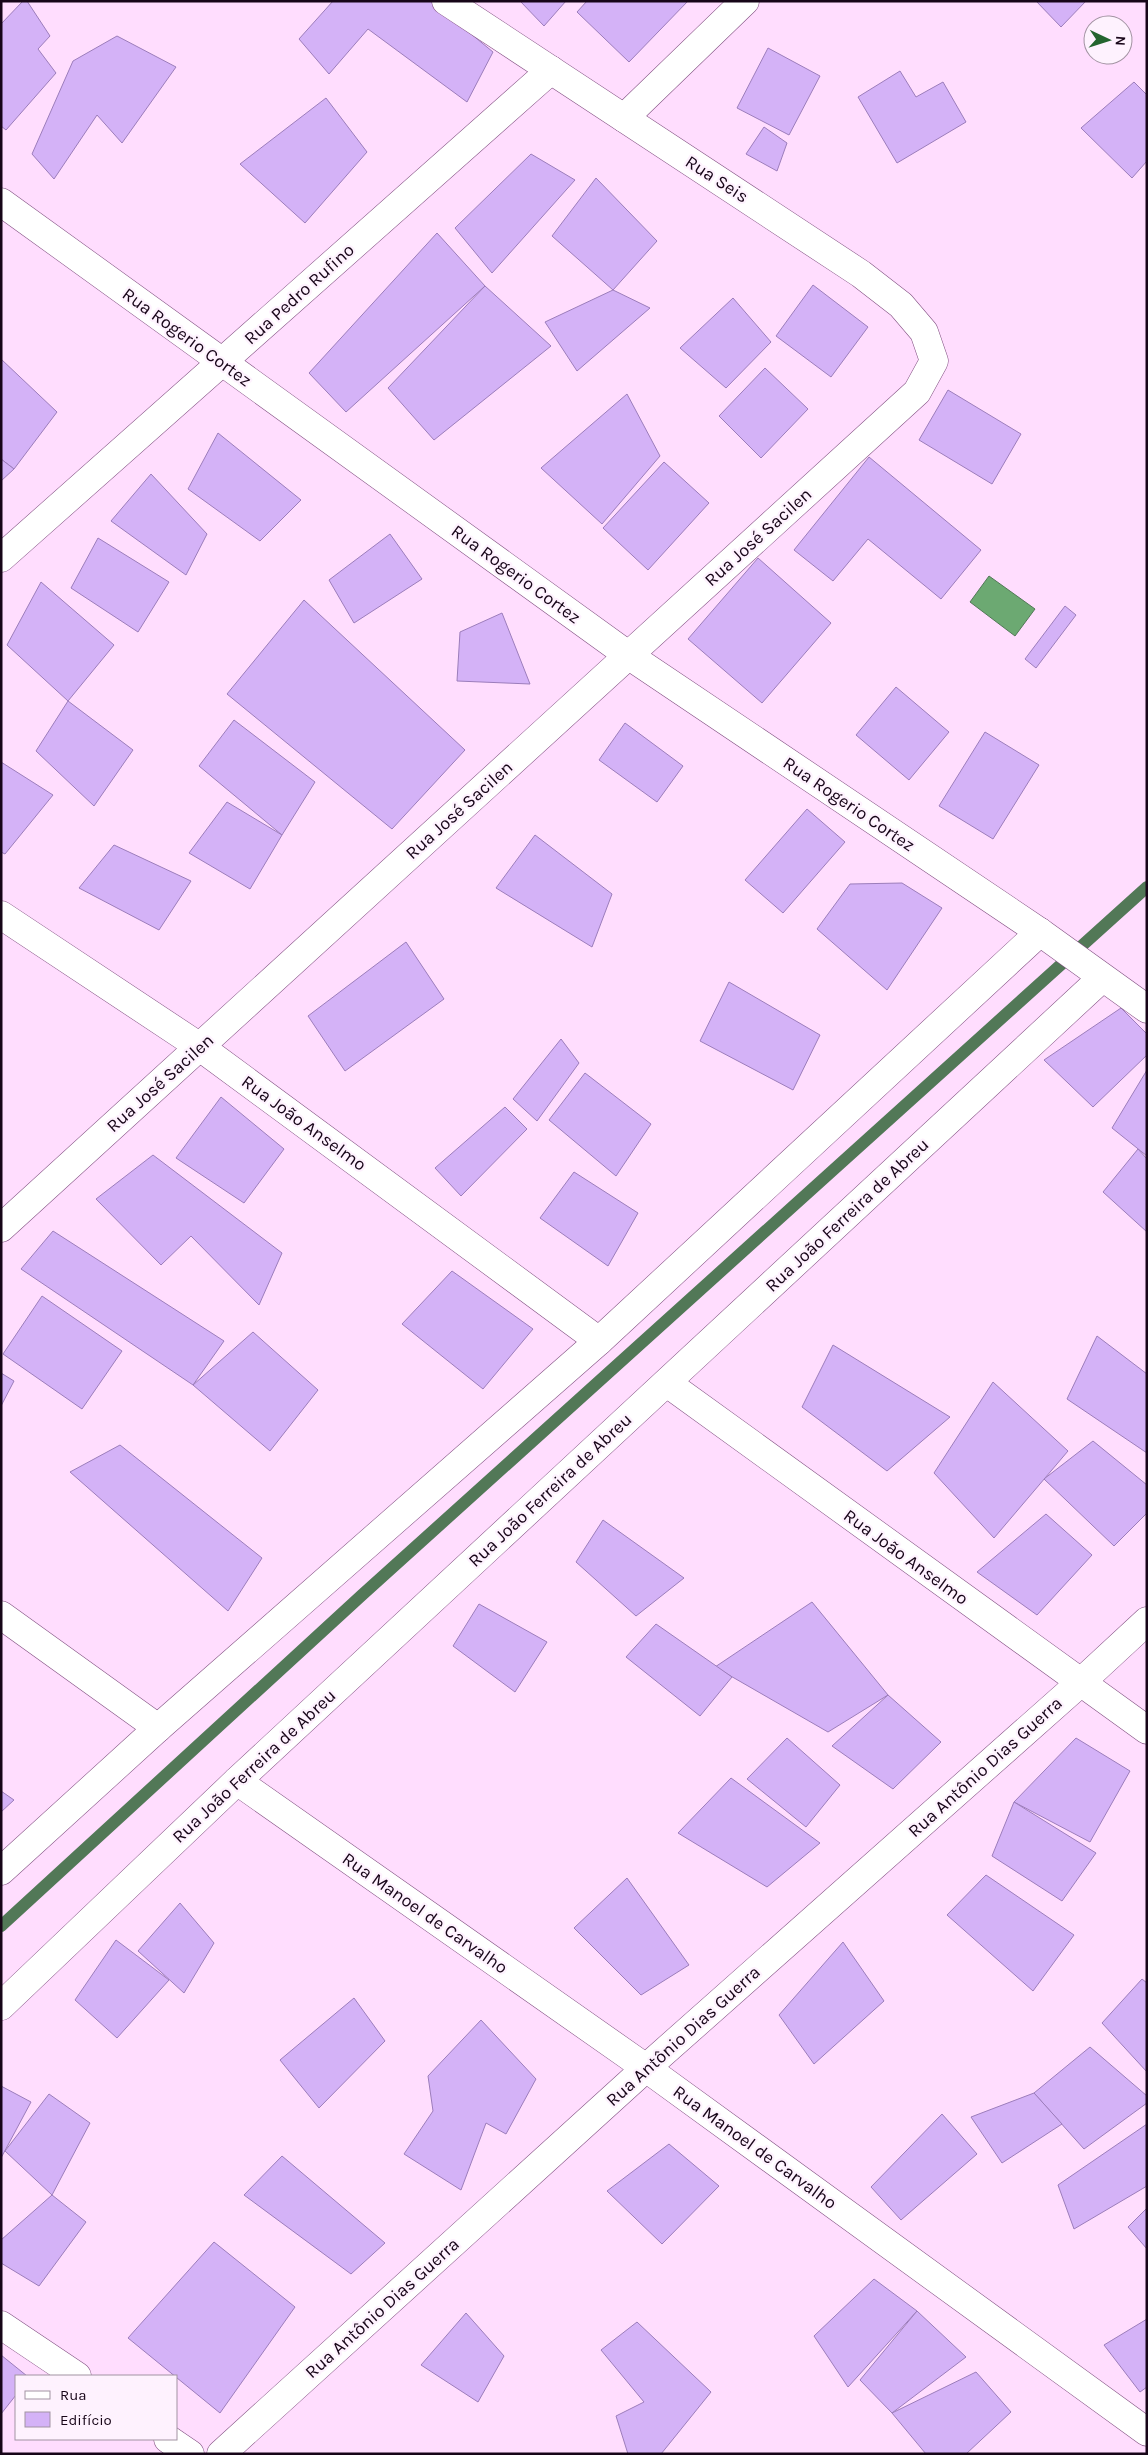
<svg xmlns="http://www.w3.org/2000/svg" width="1148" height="2455" font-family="Karla,sans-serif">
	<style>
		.water { fill: #6ca972; stroke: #527857 }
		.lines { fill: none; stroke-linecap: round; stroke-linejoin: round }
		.stream { stroke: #527857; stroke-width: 12 }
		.building { fill: #d4b2f7; stroke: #9c7dbb }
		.minor-casing { stroke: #825182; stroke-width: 29 }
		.minor { stroke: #fff; stroke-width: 28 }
		.labels { text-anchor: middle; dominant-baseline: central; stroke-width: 4.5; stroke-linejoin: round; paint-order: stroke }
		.street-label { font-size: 18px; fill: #170518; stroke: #fef2fe }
	</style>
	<rect width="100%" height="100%" fill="#ffddfe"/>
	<polygon class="water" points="989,576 1035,609 1015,636 970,602"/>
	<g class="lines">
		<polyline class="stream" points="1,1926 362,1595 1147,887"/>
	</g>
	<g class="building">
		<polygon points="23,1 27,1 50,36 38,49 56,73 6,130 1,126 1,24"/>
		<polygon points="333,1 431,1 493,52 467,102 368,29 329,74 299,39"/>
		<polygon points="520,1 566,1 544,26"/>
		<polygon points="587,1 688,1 629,62 577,12"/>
		<polygon points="1036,1 1086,1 1061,27"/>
		<polygon points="117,36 176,67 122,143 97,115 54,179 32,154 73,61"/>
		<polygon points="768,48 820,76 789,135 737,108"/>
		<polygon points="900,71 916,97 943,82 966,122 897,163 858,97"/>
		<polygon points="1134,82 1147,95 1147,161 1132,178 1081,128"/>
		<polygon points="326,98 367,152 305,223 240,164"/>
		<polygon points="764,127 787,143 777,171 746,154"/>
		<polygon points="531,154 575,180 492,273 455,228"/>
		<polygon points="596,178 657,241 613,290 552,236"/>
		<polygon points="437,233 485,286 346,412 309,373"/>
		<polygon points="813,285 868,327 831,377 776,336"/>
		<polygon points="485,286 551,346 434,440 388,388"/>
		<polygon points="613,290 650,308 577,371 545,322"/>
		<polygon points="733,298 771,342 726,388 680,348"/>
		<polygon points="1,359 57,412 14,469 1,459"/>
		<polygon points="765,368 808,409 761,458 719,416"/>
		<polygon points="948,390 1021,434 992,484 919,440"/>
		<polygon points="627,394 660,456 602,524 541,468"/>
		<polygon points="218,433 301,500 260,541 188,489"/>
		<polygon points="869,457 981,550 941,599 868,539 833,581 794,550"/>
		<polygon points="1,459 14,469 1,481"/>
		<polygon points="664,462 709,503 648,570 603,528"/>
		<polygon points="151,474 207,534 186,575 111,521"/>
		<polygon points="390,534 422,579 354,623 329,580"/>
		<polygon points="98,538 169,582 138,632 71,588"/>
		<polygon points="758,558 831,623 762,703 688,639"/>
		<polygon points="41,582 114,645 68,701 7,645"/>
		<polygon points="304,600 465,750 392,829 227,694"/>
		<polygon points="1065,606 1076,615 1036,668 1025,659"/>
		<polygon points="502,613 530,684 457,681 460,632"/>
		<polygon points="896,687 949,732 909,780 856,735"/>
		<polygon points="68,701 133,750 94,806 36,751"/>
		<polygon points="234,720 315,782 282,835 199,766"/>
		<polygon points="625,723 683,766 657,802 599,760"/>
		<polygon points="985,732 1039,765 993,839 939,806"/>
		<polygon points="1,762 53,795 5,854 1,852"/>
		<polygon points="227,802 282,835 250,889 189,853"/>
		<polygon points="807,809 845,842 783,913 745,880"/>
		<polygon points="535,835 612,894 592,947 496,888"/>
		<polygon points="114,845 191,881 159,930 79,888"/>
		<polygon points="902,883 942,908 887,990 817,929 850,884"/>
		<polygon points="406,942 444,999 345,1071 308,1016"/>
		<polygon points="729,982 820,1035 793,1090 700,1041"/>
		<polygon points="1121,1008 1147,1034 1147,1055 1093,1107 1044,1060"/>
		<polygon points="561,1039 579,1063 537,1121 513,1099"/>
		<polygon points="1147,1070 1147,1156 1112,1128"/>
		<polygon points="585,1073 651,1124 616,1176 549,1120"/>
		<polygon points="221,1097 284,1149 244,1203 176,1158"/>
		<polygon points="505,1107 527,1129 461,1196 435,1168"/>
		<polygon points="1138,1149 1147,1159 1147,1232 1103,1192"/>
		<polygon points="153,1155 282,1253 259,1305 191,1236 161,1265 96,1199"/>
		<polygon points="574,1172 638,1213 608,1266 540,1218"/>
		<polygon points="53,1231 224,1341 193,1385 21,1269"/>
		<polygon points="452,1271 533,1329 483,1389 402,1324"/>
		<polygon points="42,1296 122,1351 82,1409 3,1354"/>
		<polygon points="253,1332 318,1390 270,1451 193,1385"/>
		<polygon points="1097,1336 1147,1374 1147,1453 1067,1399"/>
		<polygon points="833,1345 950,1417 887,1471 802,1407"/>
		<polygon points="1,1373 14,1381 1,1406"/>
		<polygon points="993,1382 1068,1451 994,1538 934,1473"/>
		<polygon points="1093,1441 1147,1485 1147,1513 1114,1546 1044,1479"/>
		<polygon points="120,1445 262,1558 228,1611 70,1472"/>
		<polygon points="1046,1514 1092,1555 1037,1615 977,1572"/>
		<polygon points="603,1520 684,1578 636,1616 576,1562"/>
		<polygon points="812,1602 888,1695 828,1732 715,1667"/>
		<polygon points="479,1604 547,1642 515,1692 453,1646"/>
		<polygon points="656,1624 732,1677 700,1716 626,1657"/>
		<polygon points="888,1695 941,1742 893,1789 832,1746"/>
		<polygon points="787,1738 840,1785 806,1827 747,1779"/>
		<polygon points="1076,1738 1130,1771 1090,1842 1014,1802"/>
		<polygon points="731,1778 820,1843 767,1887 678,1833"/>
		<polygon points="1,1791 14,1800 1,1812"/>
		<polygon points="1014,1802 1096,1853 1062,1901 992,1856"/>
		<polygon points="986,1875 1074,1935 1033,1991 947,1915"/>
		<polygon points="627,1878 689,1965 641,1995 574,1928"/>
		<polygon points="180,1903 214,1943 184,1993 138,1951"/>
		<polygon points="116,1940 169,1980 117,2038 75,2000"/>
		<polygon points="843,1942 884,2001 814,2064 779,2015"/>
		<polygon points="1142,1979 1147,1983 1147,2072 1102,2023"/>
		<polygon points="354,1998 385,2041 319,2108 280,2060"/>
		<polygon points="481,2020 536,2079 506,2134 486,2123 461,2190 404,2154 433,2111 428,2076"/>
		<polygon points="1090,2047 1147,2096 1147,2103 1084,2149 1034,2093"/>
		<polygon points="1,2086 31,2102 1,2158"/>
		<polygon points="1034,2093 1062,2124 1002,2163 971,2117"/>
		<polygon points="49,2094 90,2123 52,2195 5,2151"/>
		<polygon points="942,2114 977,2154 901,2220 871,2187"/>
		<polygon points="1147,2124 1147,2186 1074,2229 1058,2185"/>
		<polygon points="669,2144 719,2186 662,2244 607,2191"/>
		<polygon points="282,2156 385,2243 351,2274 244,2195"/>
		<polygon points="52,2195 86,2222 39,2286 1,2263 1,2240"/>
		<polygon points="1147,2208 1147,2249 1128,2227"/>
		<polygon points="214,2242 295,2307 220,2413 128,2338"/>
		<polygon points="874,2279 917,2311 848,2387 814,2336"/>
		<polygon points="917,2311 966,2357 892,2413 860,2380"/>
		<polygon points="466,2313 504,2356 478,2402 421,2365"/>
		<polygon points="1147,2319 1147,2387 1140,2392 1104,2345"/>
		<polygon points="637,2322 711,2392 661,2454 628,2454 616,2416 644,2402 601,2350"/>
		<polygon points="1,2355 27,2376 16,2376 16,2395 1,2414"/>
		<polygon points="976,2372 1011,2412 966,2454 926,2454 892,2413"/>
	</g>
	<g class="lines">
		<defs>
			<g id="minor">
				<polyline points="624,118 745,1"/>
				<polyline points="1,202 628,655 1040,932 1147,1009"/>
				<polyline points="1,558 551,70"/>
				<polyline points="1,915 200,1047 599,1341"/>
				<polyline points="1,1228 917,392 934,361 924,332 901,305 861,274 446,1"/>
				<polyline points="667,1383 1147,1730"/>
				<polyline points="1,1615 158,1728"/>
				<polyline points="237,1781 646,2068 1147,2432"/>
				<polyline points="1,1871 158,1728 599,1341 1040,932"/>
				<polyline points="1,2006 237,1781 1102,978"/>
				<polyline points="1,2325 77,2376"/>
				<polyline points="168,2439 190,2454"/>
				<polyline points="221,2454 646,2068 1080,1683 1147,1621"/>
			</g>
		</defs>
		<use href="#minor" class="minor-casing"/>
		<use href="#minor" class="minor"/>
	</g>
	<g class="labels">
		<g class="street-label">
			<text transform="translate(717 179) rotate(33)">Rua Seis</text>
			<text transform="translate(299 294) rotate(-42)">Rua Pedro Rufino</text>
			<text transform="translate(187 337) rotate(36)">Rua Rogerio Cortez</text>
			<text transform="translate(758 537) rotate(-42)">Rua José Sacilen</text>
			<text transform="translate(516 574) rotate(36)">Rua Rogerio Cortez</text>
			<text transform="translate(849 804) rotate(34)">Rua Rogerio Cortez</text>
			<text transform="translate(459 810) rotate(-42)">Rua José Sacilen</text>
			<text transform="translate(160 1083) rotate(-42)">Rua José Sacilen</text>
			<text transform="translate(304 1123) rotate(36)">Rua João Anselmo</text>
			<text transform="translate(847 1215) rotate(-43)">Rua João Ferreira de Abreu</text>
			<text transform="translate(550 1490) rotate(-43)">Rua João Ferreira de Abreu</text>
			<text transform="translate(906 1557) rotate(36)">Rua João Anselmo</text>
			<text transform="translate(254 1766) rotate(-43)">Rua João Ferreira de Abreu</text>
			<text transform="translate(985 1767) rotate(-42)">Rua Antônio Dias Guerra</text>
			<text transform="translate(425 1913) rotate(35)">Rua Manoel de Carvalho</text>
			<text transform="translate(683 2036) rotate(-42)">Rua Antônio Dias Guerra</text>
			<text transform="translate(755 2147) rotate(36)">Rua Manoel de Carvalho</text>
			<text transform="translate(382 2308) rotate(-42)">Rua Antônio Dias Guerra</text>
		</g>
	</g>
	<rect width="1148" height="2455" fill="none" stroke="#170518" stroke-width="5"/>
	<rect x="15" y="2375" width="162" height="65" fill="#fef2fe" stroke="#a293a2"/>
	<rect x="25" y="2391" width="25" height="8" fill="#ffffff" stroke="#a293a2"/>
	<text x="60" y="2400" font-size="15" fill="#170518">Rua</text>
	<rect x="25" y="2412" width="25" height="15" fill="#d4b2f7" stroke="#a293a2"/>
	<text x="60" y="2425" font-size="15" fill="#170518">Edifício</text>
	<g transform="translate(1108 40) rotate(94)"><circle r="24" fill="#fef2fe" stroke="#a293a2"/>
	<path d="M0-4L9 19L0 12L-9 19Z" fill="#24652f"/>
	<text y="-8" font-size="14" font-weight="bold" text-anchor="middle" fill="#170518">N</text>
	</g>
</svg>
